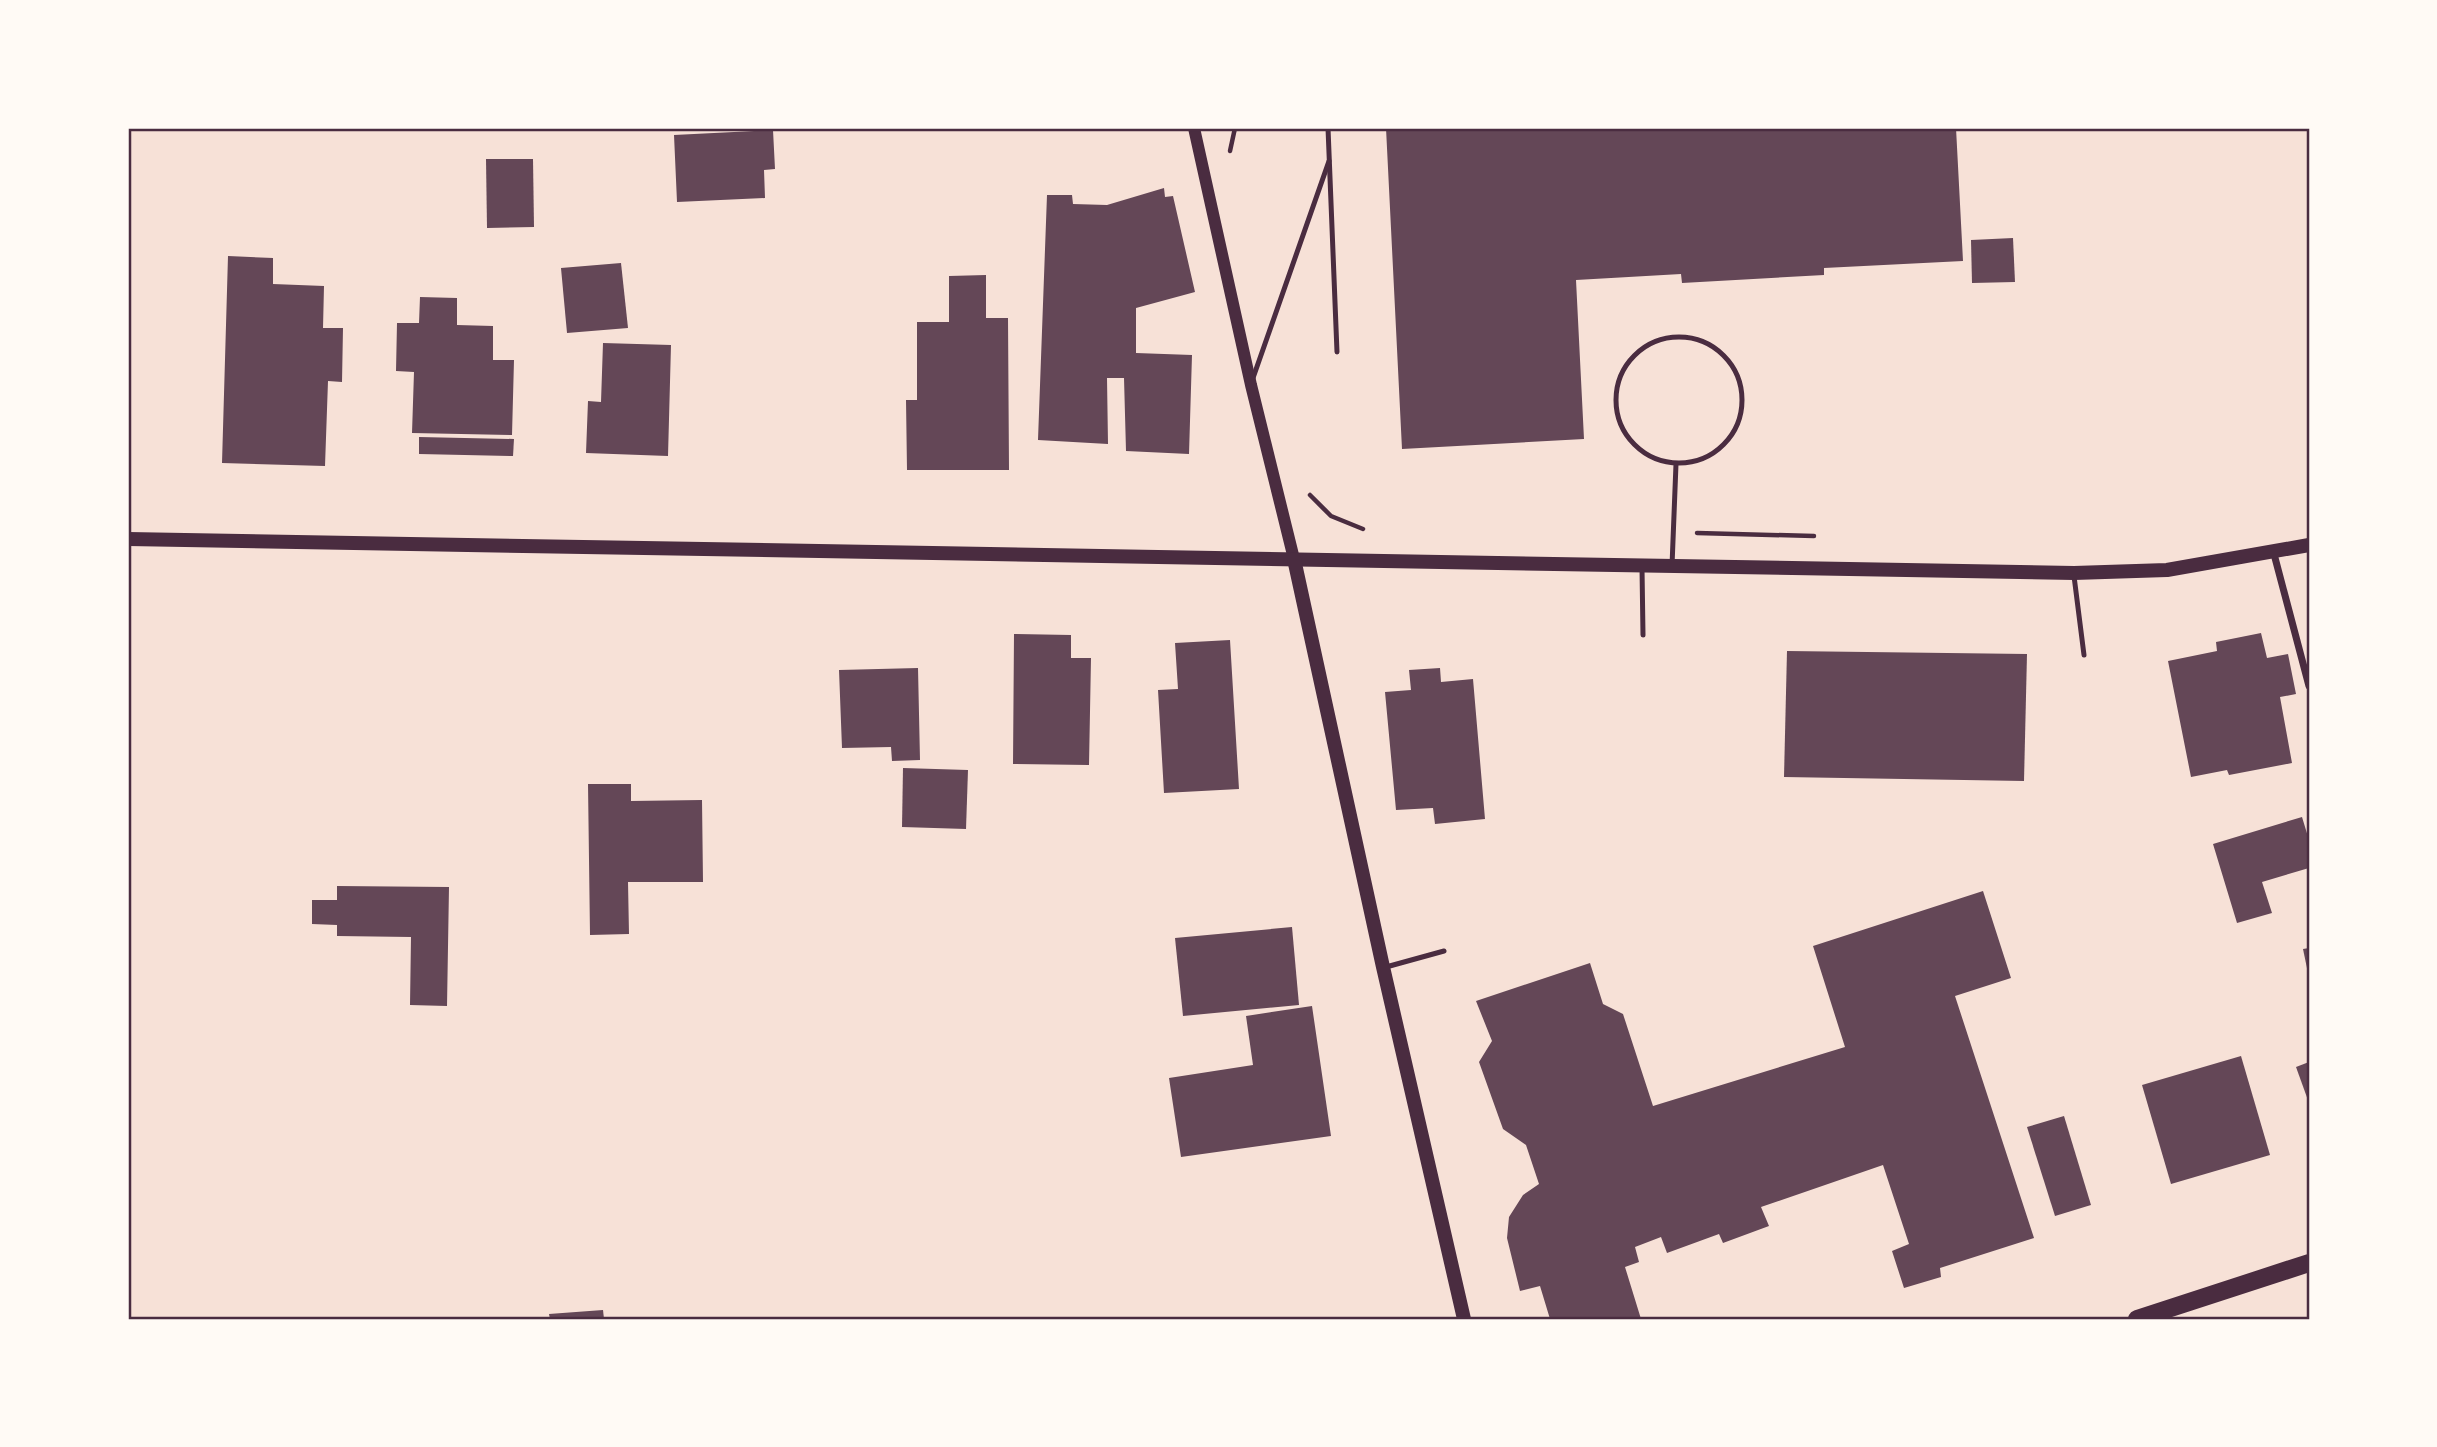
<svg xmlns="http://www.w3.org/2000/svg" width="2437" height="1447" font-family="Inter,sans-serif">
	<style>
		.building { fill: #644757 }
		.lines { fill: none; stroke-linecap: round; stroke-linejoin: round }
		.path { stroke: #4a2c40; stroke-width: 4.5 }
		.service { stroke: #4a2c40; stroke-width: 5 }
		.minor { stroke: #4a2c40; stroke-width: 7 }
		.tertiary { stroke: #4a2c40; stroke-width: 12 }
		.secondary { stroke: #4a2c40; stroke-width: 14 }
		.primary { stroke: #4a2c40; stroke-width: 18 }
		.neatline { fill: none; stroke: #4a2c40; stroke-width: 2.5 }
	</style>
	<rect width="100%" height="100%" fill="#f7e1d7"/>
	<g class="building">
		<polygon points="1386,128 1956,128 1963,261 1824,268 1824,275 1682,283 1681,274 1576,280 1584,439 1402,449"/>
		<polygon points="773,130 775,169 764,170 765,198 677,202 674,135"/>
		<polygon points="486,159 533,159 534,227 487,228"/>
		<polygon points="1164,188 1165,197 1173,196 1195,292 1136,308 1136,353 1192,355 1189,454 1126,451 1124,378 1107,378 1108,444 1038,440 1047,195 1072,195 1073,204 1107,205"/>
		<polygon points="2013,238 2015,282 1972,283 1971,240"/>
		<polygon points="228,256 273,258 273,284 324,286 323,328 343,328 342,382 328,381 325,466 222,463"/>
		<polygon points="621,263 628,328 567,333 561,268"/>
		<polygon points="986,275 986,318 1008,318 1009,470 907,470 906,400 917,400 917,322 949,322 949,276"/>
		<polygon points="420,297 457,298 457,325 493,326 493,360 514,360 512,435 412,433 414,372 396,371 397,323 419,323"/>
		<polygon points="603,343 671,345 668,456 586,453 588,401 601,402"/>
		<polygon points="419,437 514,439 513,456 419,454"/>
		<polygon points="2261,633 2267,658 2288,654 2296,694 2280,697 2292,763 2229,775 2227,770 2191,777 2168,661 2217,651 2216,642"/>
		<polygon points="1014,634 1071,635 1071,658 1091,658 1089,765 1013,764"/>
		<polygon points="1230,640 1239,789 1164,793 1158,690 1178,689 1175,643"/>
		<polygon points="1787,651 2027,654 2024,781 1784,777"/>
		<polygon points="918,668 920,760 892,761 891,747 842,748 839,670"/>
		<polygon points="1440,668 1441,682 1473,679 1485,819 1435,824 1433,808 1396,810 1385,692 1411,690 1409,670"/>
		<polygon points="903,768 968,770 966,829 902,827"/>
		<polygon points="588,784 631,784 631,801 702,800 703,882 628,882 629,934 590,935"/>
		<polygon points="2302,817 2309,840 2309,868 2262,882 2272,913 2237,923 2213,844"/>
		<polygon points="337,886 449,887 447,1006 410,1005 411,937 337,936 337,925 312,924 312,900 337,900"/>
		<polygon points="1983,891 2011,978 1955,996 2034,1238 1940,1268 1941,1277 1904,1288 1892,1251 1909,1244 1883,1165 1761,1207 1769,1226 1723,1243 1719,1234 1667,1253 1661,1237 1635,1247 1639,1262 1625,1267 1641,1319 1550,1319 1540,1286 1520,1291 1507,1238 1509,1217 1523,1195 1539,1184 1526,1145 1503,1129 1479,1062 1492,1041 1476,1001 1590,963 1603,1004 1623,1014 1653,1106 1845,1047 1813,946"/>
		<polygon points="1292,927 1299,1005 1183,1016 1175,938"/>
		<polygon points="2309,948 2309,973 2308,973 2303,949"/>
		<polygon points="1312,1006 1331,1136 1181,1157 1169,1078 1253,1065 1246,1016"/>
		<polygon points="2241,1056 2270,1155 2171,1184 2142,1085"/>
		<polygon points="2309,1062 2309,1103 2296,1067"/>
		<polygon points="2064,1116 2091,1205 2055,1216 2027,1127"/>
		<polygon points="603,1310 604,1319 550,1319 549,1314"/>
	</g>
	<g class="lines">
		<g class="path">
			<polyline points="1230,151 1235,128"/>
			<polyline points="1310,495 1331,516 1363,529"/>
			<polyline points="1697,533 1814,536"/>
		</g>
		<g class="service">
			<polyline points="1328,128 1337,352"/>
			<circle cx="1679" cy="400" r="63"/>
			<polyline points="1253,378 1329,161"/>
			<polyline points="1672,566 1676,464"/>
			<polyline points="1642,568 1643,635"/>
			<polyline points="2074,576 2084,655"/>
			<polyline points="1386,967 1444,951"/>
		</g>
		<polyline class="minor" points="2274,554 2309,686"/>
		<polyline class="tertiary" points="1194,128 1251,385 1294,559"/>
		<g class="secondary">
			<polyline points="128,539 2074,573 2167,570 2309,545"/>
			<polyline points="1294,559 1383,967 1464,1319"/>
		</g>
		<polyline class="primary" points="2137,1319 2309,1263"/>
	</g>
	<rect width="2437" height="1447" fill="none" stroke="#fffaf5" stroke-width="259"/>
	<rect x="130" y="130" width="2178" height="1188" class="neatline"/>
</svg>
